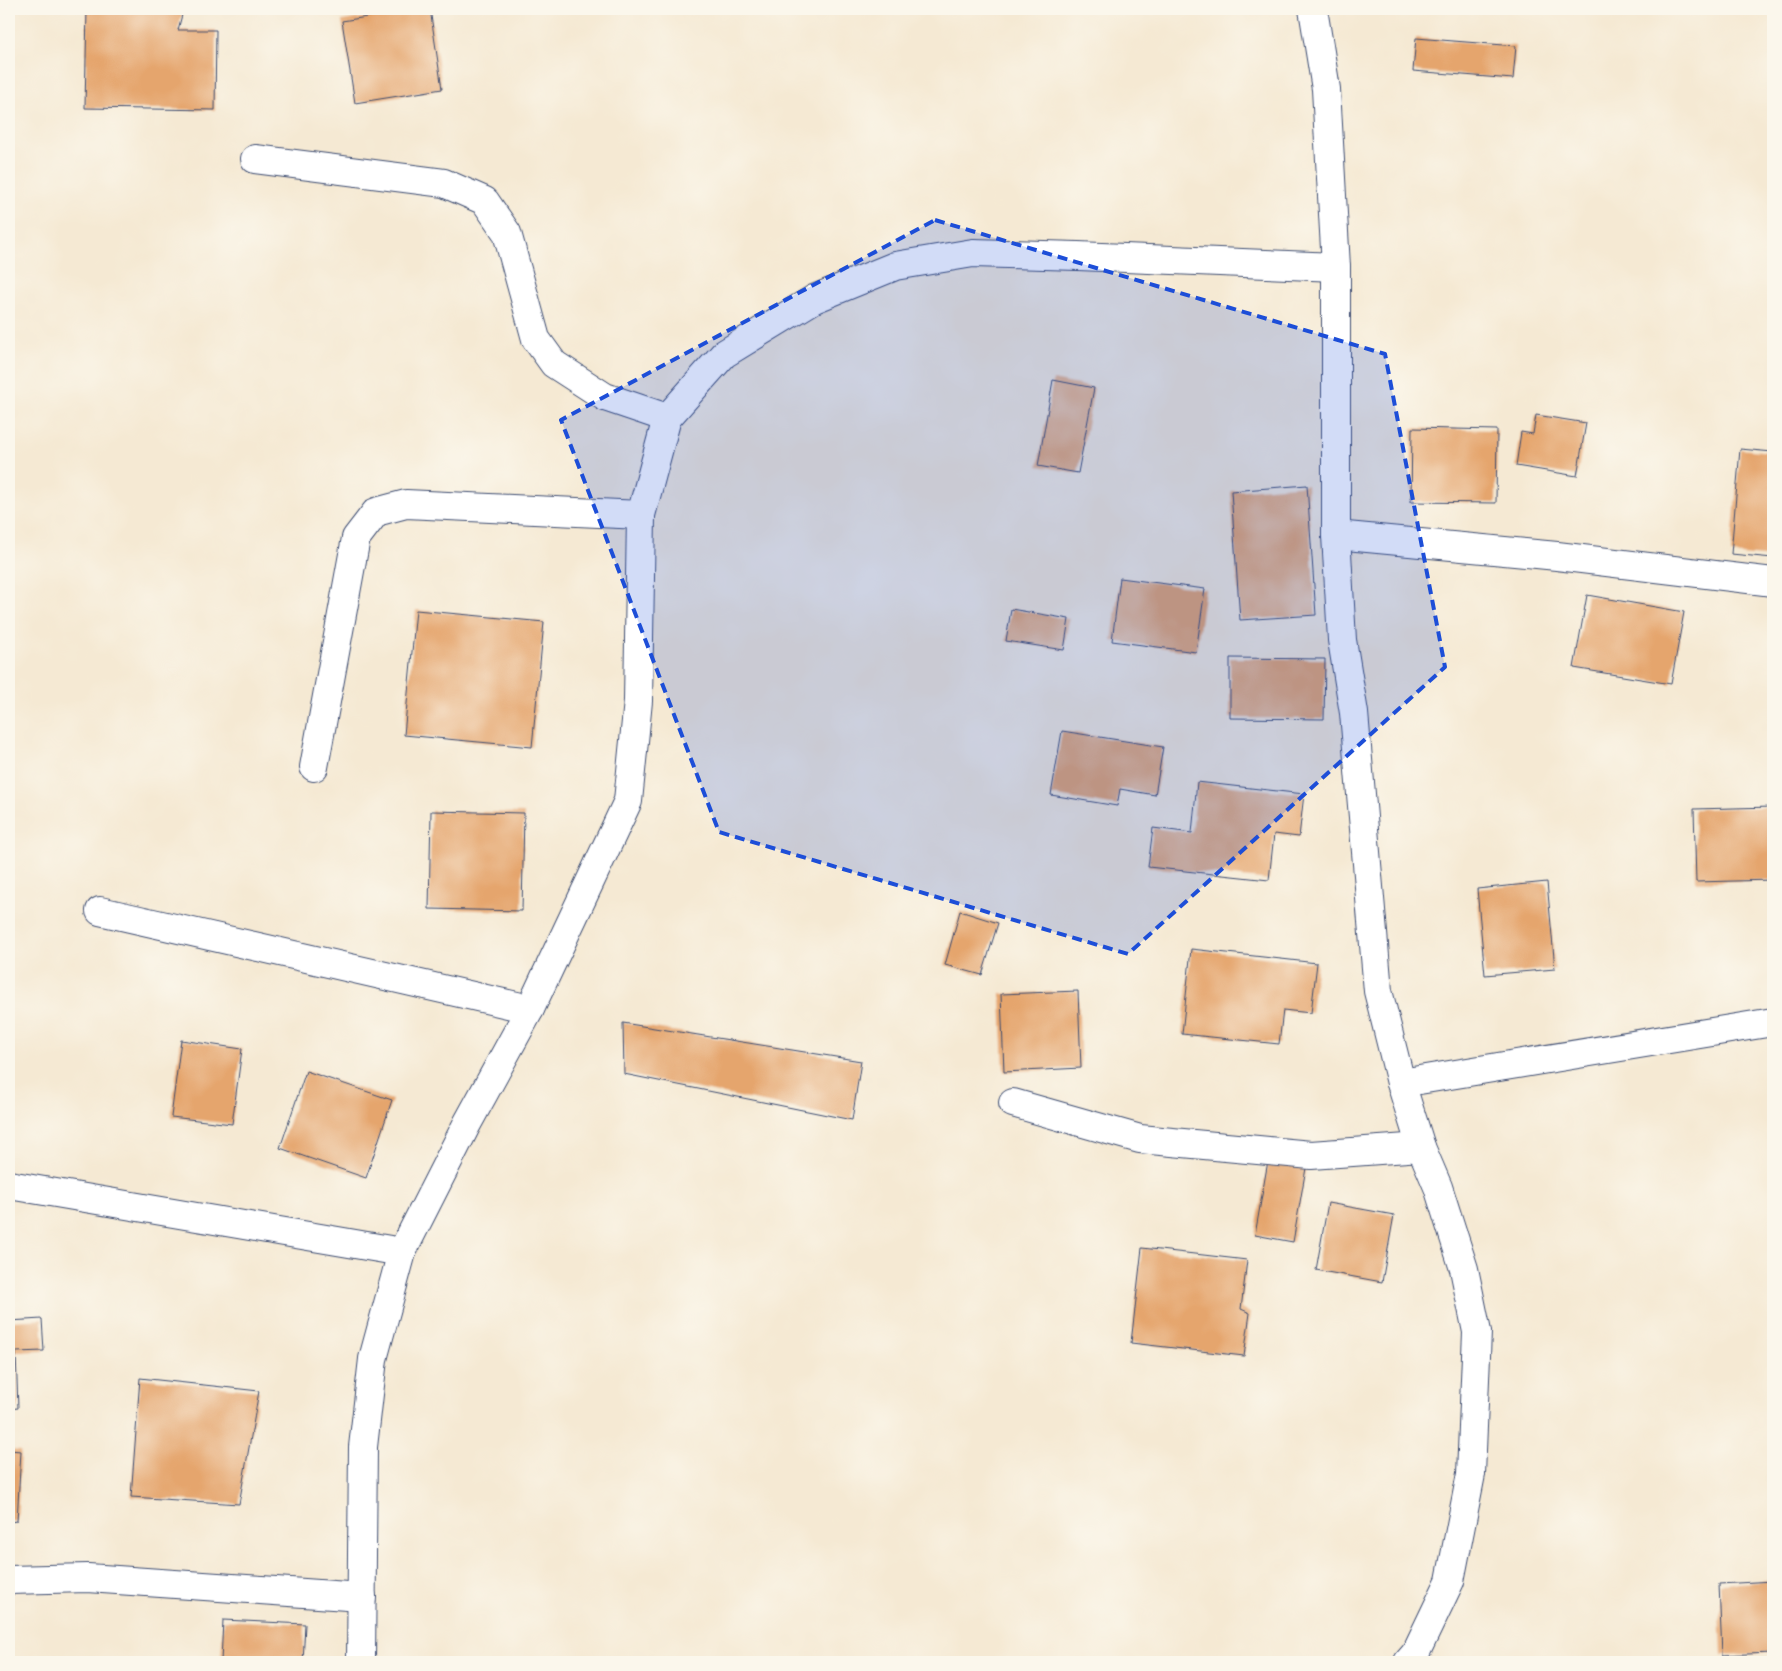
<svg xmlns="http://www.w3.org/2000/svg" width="1782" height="1671" font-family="Sriracha,sans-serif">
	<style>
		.building { fill: #e5a56d }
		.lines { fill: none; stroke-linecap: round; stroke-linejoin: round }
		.minor-casing { stroke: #3c4b70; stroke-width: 30 }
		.minor { stroke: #fff; stroke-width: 28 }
		.marked { fill: #1d4ed8; fill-opacity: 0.2; stroke: #1d4ed8; stroke-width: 4; stroke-dasharray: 10 6; stroke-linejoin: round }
	</style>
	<rect width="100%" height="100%" fill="#fbf7ec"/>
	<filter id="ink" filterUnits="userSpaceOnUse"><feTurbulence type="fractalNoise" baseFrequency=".02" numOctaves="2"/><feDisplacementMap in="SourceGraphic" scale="10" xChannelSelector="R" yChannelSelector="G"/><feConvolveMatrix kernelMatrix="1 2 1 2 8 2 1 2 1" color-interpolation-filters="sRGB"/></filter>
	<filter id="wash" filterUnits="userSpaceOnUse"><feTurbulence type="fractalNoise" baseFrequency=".0096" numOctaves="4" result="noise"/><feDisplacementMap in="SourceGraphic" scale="20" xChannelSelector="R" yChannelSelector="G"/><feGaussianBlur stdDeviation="1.12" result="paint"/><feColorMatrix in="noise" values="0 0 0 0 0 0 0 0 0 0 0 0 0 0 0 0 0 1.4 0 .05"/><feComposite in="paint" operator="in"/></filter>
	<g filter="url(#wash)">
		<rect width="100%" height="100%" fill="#f5e9d3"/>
		<g id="blocks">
			<g class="building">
				<polygon points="87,9 183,11 178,30 216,30 215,110 85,108"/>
				<polygon points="417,9 430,9 442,89 355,103 342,21"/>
				<polygon points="1416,38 1516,46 1513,79 1413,71"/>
				<polygon points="1053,380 1094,388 1078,473 1038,466"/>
				<polygon points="1536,415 1586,423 1577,476 1516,466 1521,432 1533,434"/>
				<polygon points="1412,428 1497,430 1496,503 1411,502"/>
				<polygon points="1740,449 1773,452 1773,558 1731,554"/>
				<polygon points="1307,485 1316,615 1240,620 1231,491"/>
				<polygon points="1120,578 1205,589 1196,652 1112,641"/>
				<polygon points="1587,595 1684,612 1671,684 1574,668"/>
				<polygon points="1011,609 1069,619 1064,650 1006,641"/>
				<polygon points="416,610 544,622 532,747 404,735"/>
				<polygon points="1230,658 1325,659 1324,719 1230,718"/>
				<polygon points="1062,731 1163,747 1155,795 1120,789 1117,806 1051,795"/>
				<polygon points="1197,782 1304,794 1299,837 1274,834 1269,880 1148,867 1153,828 1192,833"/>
				<polygon points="1773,807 1773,880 1696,882 1694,809"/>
				<polygon points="431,811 524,813 522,911 429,909"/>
				<polygon points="1547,882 1555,969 1485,975 1477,889"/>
				<polygon points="960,911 998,923 982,975 945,965"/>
				<polygon points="1191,949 1317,963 1311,1013 1283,1010 1279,1044 1182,1034"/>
				<polygon points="1078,991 1081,1068 1004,1072 1001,994"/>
				<polygon points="623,1023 861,1061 852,1120 624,1074"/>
				<polygon points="181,1040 242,1049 232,1124 171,1117"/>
				<polygon points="306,1071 392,1100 366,1178 280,1148"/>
				<polygon points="1268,1161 1306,1168 1293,1242 1255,1235"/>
				<polygon points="1328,1203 1394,1215 1382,1282 1316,1270"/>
				<polygon points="1142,1248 1247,1260 1241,1309 1250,1313 1244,1356 1131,1343"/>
				<polygon points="42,1319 44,1351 16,1352 18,1408 9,1409 9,1321"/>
				<polygon points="140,1378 259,1391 239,1504 131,1497"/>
				<polygon points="9,1450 21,1451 17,1521 9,1522"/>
				<polygon points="1773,1581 1773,1653 1722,1655 1719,1584"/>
				<polygon points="223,1620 305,1624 303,1662 221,1662"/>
			</g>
		</g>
	</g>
	<g filter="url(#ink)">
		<use href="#blocks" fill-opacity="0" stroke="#3c4b70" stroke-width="1"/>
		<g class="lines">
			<defs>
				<g id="minor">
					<polyline points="1313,9 1326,89 1336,267 1336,535 1342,640 1354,713 1378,991 1401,1083 1421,1147 1438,1187 1464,1269 1477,1332 1471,1474 1450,1581 1415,1654 1408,1662"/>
					<polyline points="255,159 444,183 485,201 507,233 536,339 554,364 605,397 667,418"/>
					<polyline points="1336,535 1557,556 1773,582"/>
					<polyline points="314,767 356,538 376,512 406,504 641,515"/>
					<polyline points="100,911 530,1009"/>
					<polyline points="1401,1083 1773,1022"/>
					<polyline points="1013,1103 1140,1139 1311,1155 1421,1147"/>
					<polyline points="9,1185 402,1252"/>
					<polyline points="9,1580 88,1578 362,1597"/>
					<polyline points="361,1662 363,1447 373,1359 402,1252 467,1124 530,1009 628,801 638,701 641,515 667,418 724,354 814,299 895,266 973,253 1078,256 1336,267"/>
				</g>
			</defs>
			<use href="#minor" class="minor-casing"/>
			<use href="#minor" class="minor"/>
		</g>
	</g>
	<path class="marked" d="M935,220L1385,354L1445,667L1128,954L719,832L561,420Z"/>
	<rect width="1782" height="1671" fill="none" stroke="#fbf7ec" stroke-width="30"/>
</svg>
